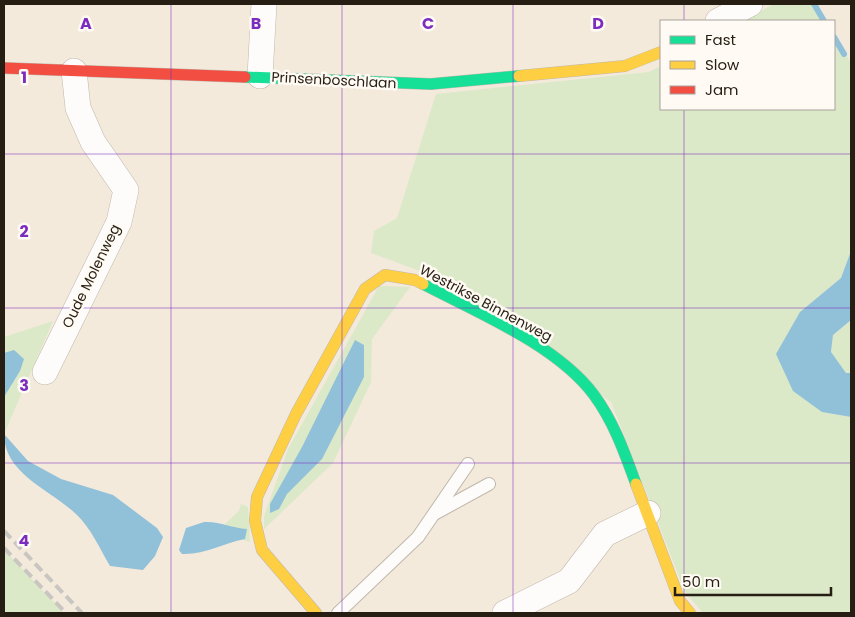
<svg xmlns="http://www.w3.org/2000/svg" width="855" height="617" font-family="Poppins,sans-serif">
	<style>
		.green { fill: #dbe9c8 }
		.water { fill: #91c0d9 }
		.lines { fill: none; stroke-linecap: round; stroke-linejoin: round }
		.stream { stroke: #91c0d9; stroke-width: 6 }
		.lane-casing { stroke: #c0b8ac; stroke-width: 14 }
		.street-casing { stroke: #c0b8ac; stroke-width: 26 }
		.fast-casing { stroke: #c0b8ac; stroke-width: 12 }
		.slow-casing { stroke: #c0b8ac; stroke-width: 12 }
		.jam-casing { stroke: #c0b8ac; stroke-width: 12 }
		.lane { stroke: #fdfcfa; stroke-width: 12 }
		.street { stroke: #fdfcfa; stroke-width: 25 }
		.fast { stroke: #16e098; stroke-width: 11 }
		.slow { stroke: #ffcf43; stroke-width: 11 }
		.jam { stroke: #f24e42; stroke-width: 11 }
		.rail { stroke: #c9c6c2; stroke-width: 4; stroke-dasharray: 10 5; stroke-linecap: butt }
		.grid { fill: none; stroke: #7b2cbf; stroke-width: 1; stroke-opacity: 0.55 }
		.labels { text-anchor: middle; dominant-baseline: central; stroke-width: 5; stroke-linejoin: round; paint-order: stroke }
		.street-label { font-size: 14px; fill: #261e13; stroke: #fffaf4 }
		.grid-label { font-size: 16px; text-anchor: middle; font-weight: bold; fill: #7b2cbf; stroke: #fffaf4; stroke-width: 5; stroke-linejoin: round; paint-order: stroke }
	</style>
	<rect width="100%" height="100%" fill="#f3eadc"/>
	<g class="green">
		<polygon points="774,4 815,4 825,21 742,21"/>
		<polygon points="834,35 851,63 851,251 841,278 800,312 822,412 851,417 851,611 850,613 703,613 685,592 611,402 417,270 371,253 374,231 397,218 436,94 649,72 661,66 661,109 834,109"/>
		<polygon points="379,286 410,287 372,339 371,382 333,463 264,529 264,516 288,449"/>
		<polygon points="851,320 851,373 846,373 831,353 833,335"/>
		<polygon points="53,321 4,434 4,337"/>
		<polygon points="241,504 248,507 250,542 243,540 225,524 239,511"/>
		<polygon points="4,550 64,613 4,613"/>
	</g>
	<g class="water">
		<polygon points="851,251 851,320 833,335 831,352 846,373 851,373 851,417 822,412 793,391 776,354 800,312 841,278"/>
		<polygon points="355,340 364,345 364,377 322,459 287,494 279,509 270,513 270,504 302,447"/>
		<polygon points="14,350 24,359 20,371 4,397 4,353"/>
		<path d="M4,434L28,461L61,479L113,495L157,528L163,537L155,556L143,570L110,566C100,549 91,528 76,514C51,490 4,474 4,434Z"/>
		<path d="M204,522C219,521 232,528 247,529L245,539C223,543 205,555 182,554L179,550L186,528Z"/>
	</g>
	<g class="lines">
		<g class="stream">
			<polyline points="814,4 824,21"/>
			<polyline points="834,37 844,54"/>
		</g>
		<defs>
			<g id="lane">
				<polyline points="436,513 489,484"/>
				<polyline points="338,613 418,537 468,464"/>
			</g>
			<g id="street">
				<polyline points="718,21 750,4"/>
				<polyline points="260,76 264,4"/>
				<polyline points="45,372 119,222 126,190 93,142 78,108 74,71"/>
				<polyline points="505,613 569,581 605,534 648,513"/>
			</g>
			<g id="fast">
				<polyline points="245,77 431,84 519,76"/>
				<path d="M423,284C478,313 557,345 594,395C614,422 625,454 636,484"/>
			</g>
			<g id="slow">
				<polyline points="519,76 625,66 661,52"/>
				<polyline points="636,484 680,601 690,613"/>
				<polyline points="316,613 262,550 255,521 257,497 296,414 365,289 385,275 415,280 423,284"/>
			</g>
			<polyline id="jam" points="4,68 245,77"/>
		</defs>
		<use href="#lane" class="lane-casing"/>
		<use href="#street" class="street-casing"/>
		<use href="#fast" class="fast-casing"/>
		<use href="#slow" class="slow-casing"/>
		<use href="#jam" class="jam-casing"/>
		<use href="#lane" class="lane"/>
		<use href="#street" class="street"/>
		<use href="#fast" class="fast"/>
		<use href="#slow" class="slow"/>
		<use href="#jam" class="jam"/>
		<g class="rail">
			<polyline points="4,531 82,613"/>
			<polyline points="4,548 66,613"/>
		</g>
	</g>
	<path class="grid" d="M171,4V613M342,4V613M513,4V613M684,4V21M684,109V613M4,154H851M4,308H851M4,463H851"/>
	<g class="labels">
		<g class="street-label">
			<text transform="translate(334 80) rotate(3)">Prinsenboschlaan</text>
			<text transform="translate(91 276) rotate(-64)">Oude Molenweg</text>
			<text transform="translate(486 303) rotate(28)">Westrikse Binnenweg</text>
		</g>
	</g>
	<g class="grid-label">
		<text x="86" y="29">A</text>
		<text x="256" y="29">B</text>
		<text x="428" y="29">C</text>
		<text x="598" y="29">D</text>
		<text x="24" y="83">1</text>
		<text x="24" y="237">2</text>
		<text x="24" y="391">3</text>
		<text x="24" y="546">4</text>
	</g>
	<rect width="855" height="617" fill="none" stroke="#261e13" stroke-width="10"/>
	<rect x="660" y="20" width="175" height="90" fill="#fffaf4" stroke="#a8a29a"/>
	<rect x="670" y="36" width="25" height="8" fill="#16e098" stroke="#a8a29a"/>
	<text x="705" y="45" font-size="15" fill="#261e13">Fast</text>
	<rect x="670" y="61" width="25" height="8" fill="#ffcf43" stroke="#a8a29a"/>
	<text x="705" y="70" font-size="15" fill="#261e13">Slow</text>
	<rect x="670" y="86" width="25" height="8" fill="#f24e42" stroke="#a8a29a"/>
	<text x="705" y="95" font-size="15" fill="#261e13">Jam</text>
	<path d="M675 587v8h156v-8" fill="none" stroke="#261e13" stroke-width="2.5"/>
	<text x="682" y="587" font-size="15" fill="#261e13" stroke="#fffaf4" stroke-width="4" paint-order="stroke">50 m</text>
</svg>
